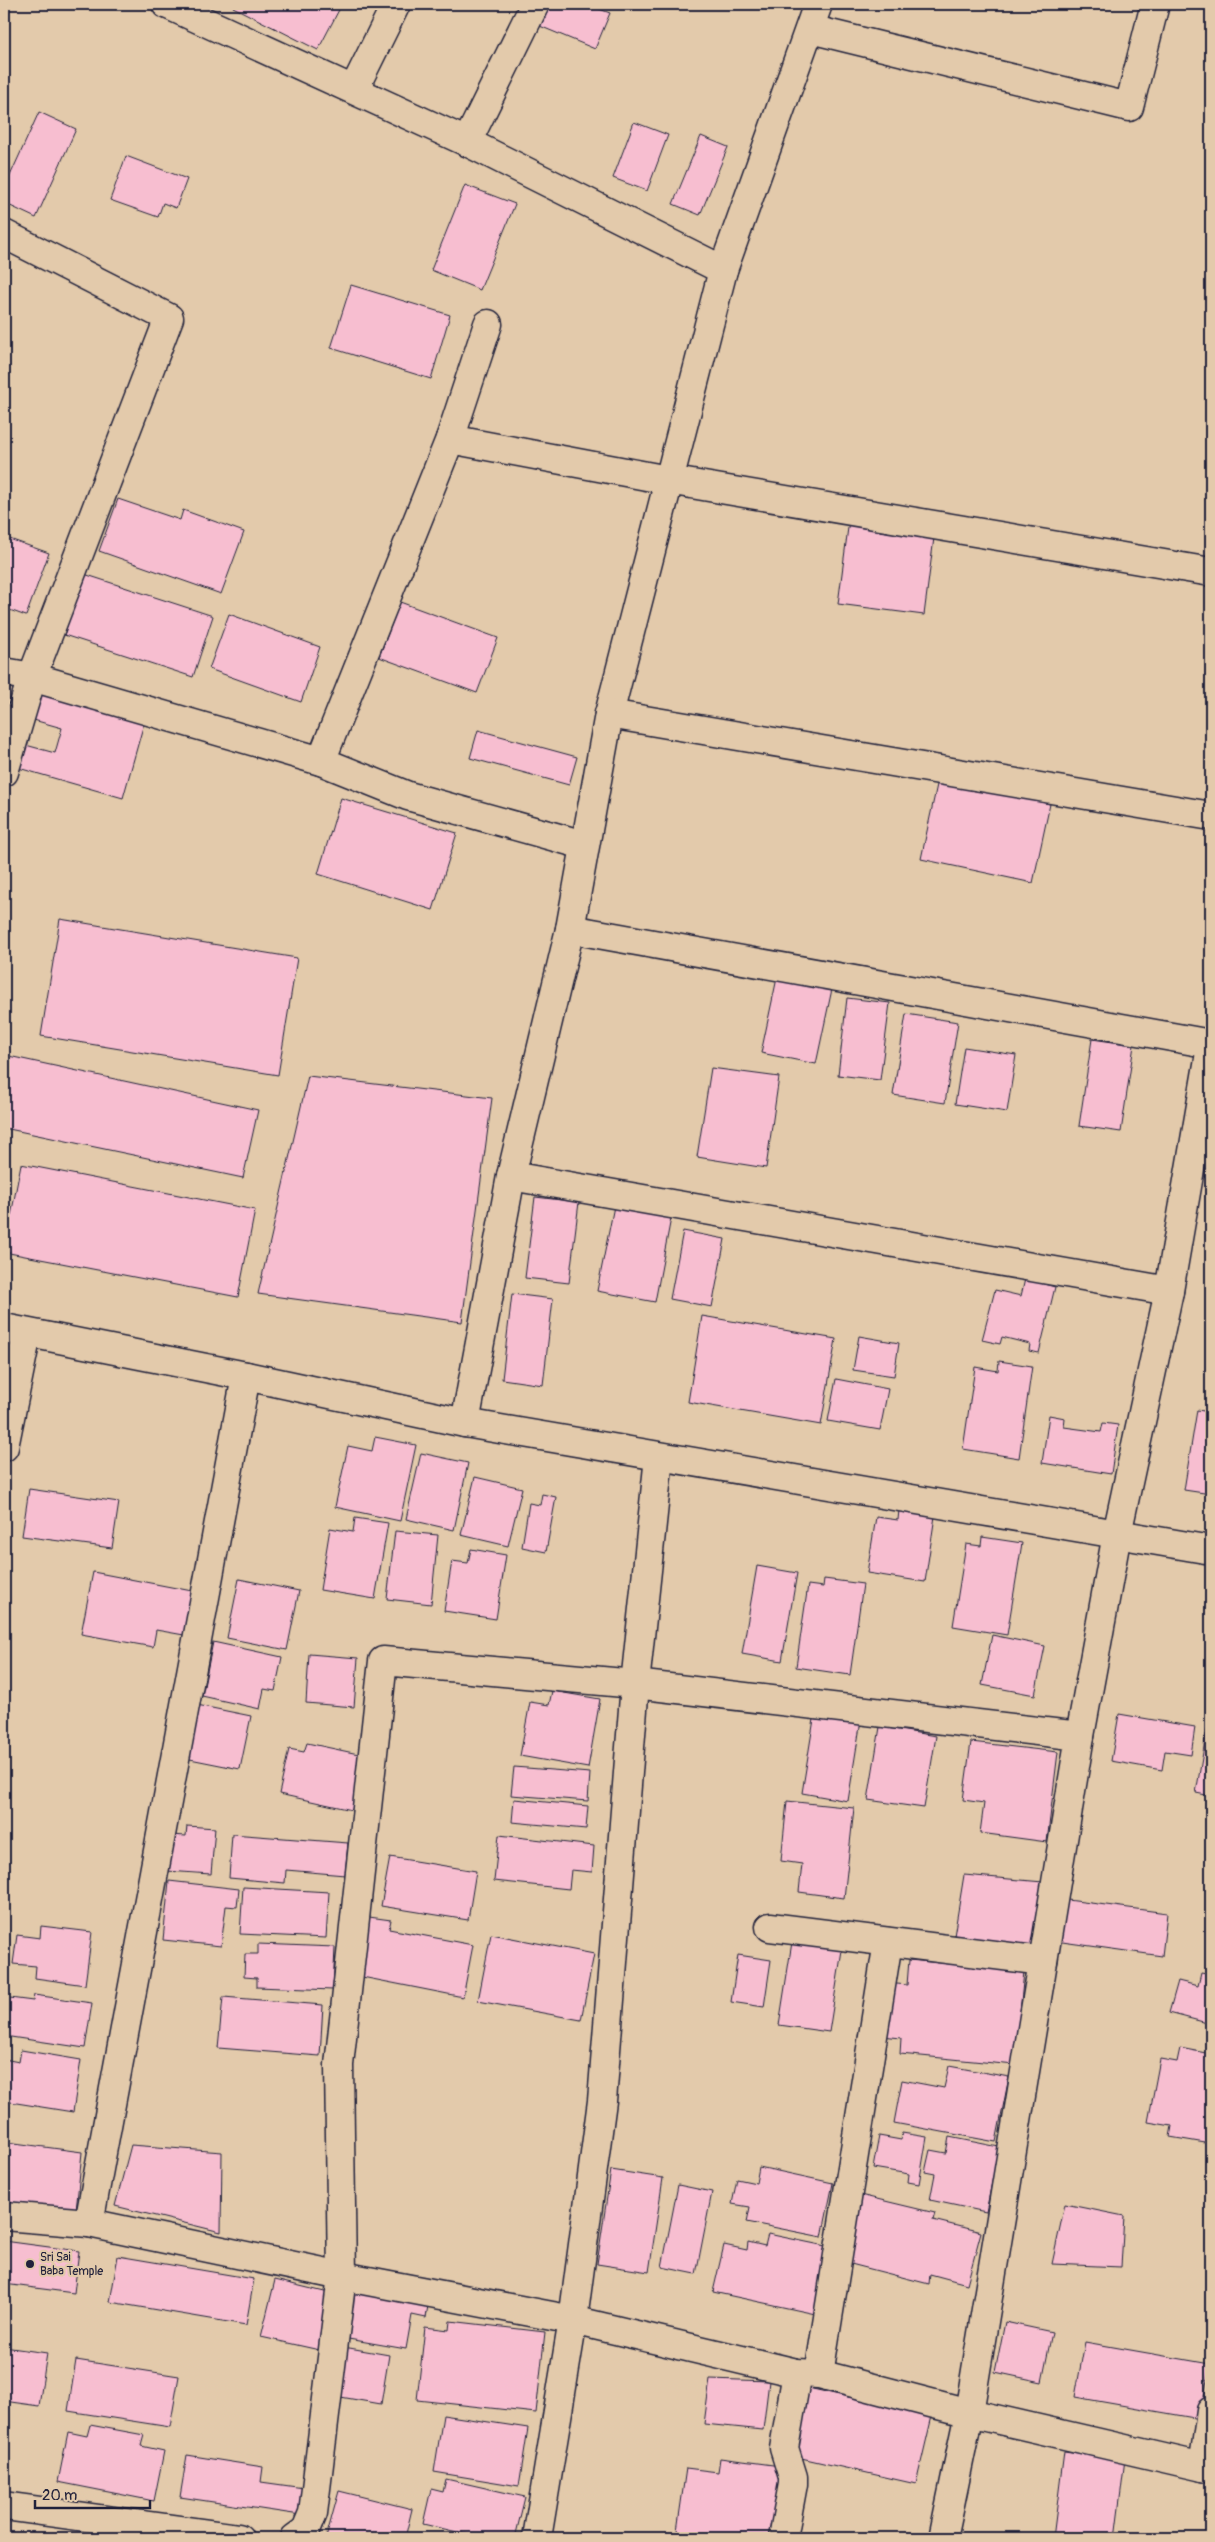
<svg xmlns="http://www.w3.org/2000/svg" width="1215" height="2542" font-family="Pangolin,sans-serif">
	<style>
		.building { fill: #f7bed0; stroke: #22223b }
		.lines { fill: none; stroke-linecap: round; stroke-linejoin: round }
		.minor-casing { stroke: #22223b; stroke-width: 31 }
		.minor { stroke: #e3caab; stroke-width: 28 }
		.poi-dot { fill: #22223b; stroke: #e3caab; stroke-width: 2 }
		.labels { text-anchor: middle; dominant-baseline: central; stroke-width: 4.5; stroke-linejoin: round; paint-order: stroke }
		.poi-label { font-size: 12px; fill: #22223b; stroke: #e3caab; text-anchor: start }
	</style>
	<rect width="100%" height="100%" fill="#e3caab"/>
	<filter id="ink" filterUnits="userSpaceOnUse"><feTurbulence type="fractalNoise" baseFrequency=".02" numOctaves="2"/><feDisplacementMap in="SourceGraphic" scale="10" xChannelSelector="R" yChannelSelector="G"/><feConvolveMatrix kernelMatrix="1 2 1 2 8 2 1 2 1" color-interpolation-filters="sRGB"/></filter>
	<g filter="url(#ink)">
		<g class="building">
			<polygon points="234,4 342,4 318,50 233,7"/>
			<polygon points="543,4 586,4 610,13 595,49 535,24"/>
			<polygon points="39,112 76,129 36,218 4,203 4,189"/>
			<polygon points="634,122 668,135 647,191 613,178"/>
			<polygon points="701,136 728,147 700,215 673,204"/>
			<polygon points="126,156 187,179 176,208 163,203 158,217 110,200"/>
			<polygon points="465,185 515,204 480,290 431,270"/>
			<polygon points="351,285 450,315 431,379 331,348"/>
			<polygon points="118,499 180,520 183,510 244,532 221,594 99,551"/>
			<polygon points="849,520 935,530 924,615 838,604"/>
			<polygon points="4,537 49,553 26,616 4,608"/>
			<polygon points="84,574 213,616 193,677 64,635"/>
			<polygon points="400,602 498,638 477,693 379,657"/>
			<polygon points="229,614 320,647 301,702 209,669"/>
			<polygon points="37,692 144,723 123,798 15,767 22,744 55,753 62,728 30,719"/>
			<polygon points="478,730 577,757 569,785 470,758"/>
			<polygon points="938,780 1050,804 1033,883 921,859"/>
			<polygon points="341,798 457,833 433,910 318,874"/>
			<polygon points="60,919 297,958 278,1075 41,1036"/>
			<polygon points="777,978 832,989 816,1064 761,1053"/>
			<polygon points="847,998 890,1003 880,1080 838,1075"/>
			<polygon points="906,1014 958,1022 945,1103 893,1095"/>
			<polygon points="1092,1039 1134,1045 1121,1132 1079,1126"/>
			<polygon points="964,1047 1016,1055 1007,1112 955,1104"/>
			<polygon points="4,1055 258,1110 243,1178 4,1128"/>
			<polygon points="711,1068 779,1077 766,1168 697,1157"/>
			<polygon points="308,1076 492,1098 462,1322 258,1294"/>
			<polygon points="21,1164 255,1210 238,1297 4,1252"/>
			<polygon points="535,1197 579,1202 569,1283 525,1278"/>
			<polygon points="614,1206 671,1218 655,1302 597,1291"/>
			<polygon points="683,1231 725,1239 712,1307 670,1299"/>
			<polygon points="1025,1279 1055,1287 1039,1353 1029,1351 1030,1344 1002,1337 1000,1344 982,1340 995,1290 1021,1296"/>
			<polygon points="512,1294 553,1299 543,1385 502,1379"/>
			<polygon points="702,1316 836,1339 821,1425 688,1402"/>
			<polygon points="859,1336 899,1343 894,1376 853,1370"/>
			<polygon points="999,1361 1032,1366 1019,1458 963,1449 975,1367 998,1371"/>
			<polygon points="836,1379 888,1389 880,1430 828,1421"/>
			<polygon points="1197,1410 1211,1412 1211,1494 1184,1490"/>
			<polygon points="1049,1415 1065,1418 1064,1427 1101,1432 1103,1423 1118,1425 1111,1474 1042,1463"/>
			<polygon points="375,1437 416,1445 400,1521 335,1507 348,1446 372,1451"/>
			<polygon points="421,1453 468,1463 454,1530 406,1519"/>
			<polygon points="475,1477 522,1488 508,1546 461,1535"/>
			<polygon points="29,1489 119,1502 112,1548 22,1536"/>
			<polygon points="542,1494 556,1497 546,1552 522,1547 529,1503 540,1505"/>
			<polygon points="899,1510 935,1516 925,1582 867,1573 876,1517 898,1520"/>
			<polygon points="355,1518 388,1523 375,1599 320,1590 330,1528 353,1532"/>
			<polygon points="395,1531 438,1535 431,1604 387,1599"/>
			<polygon points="982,1537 1022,1543 1007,1635 953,1626 966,1544 981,1546"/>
			<polygon points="471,1549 506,1555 496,1619 444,1611 452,1561 468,1563"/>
			<polygon points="757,1566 797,1573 782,1661 742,1654"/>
			<polygon points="93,1572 192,1591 184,1635 156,1630 153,1647 81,1634"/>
			<polygon points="239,1579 299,1591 287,1650 227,1638"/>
			<polygon points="824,1579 863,1584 850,1675 796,1667 808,1585 823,1587"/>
			<polygon points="992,1635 1045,1646 1035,1695 982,1685"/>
			<polygon points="213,1642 282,1657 275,1691 264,1689 260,1709 202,1696"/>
			<polygon points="309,1654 358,1658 354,1707 306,1703"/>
			<polygon points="552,1691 600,1699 588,1768 520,1756 530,1702 549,1705"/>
			<polygon points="197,1705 251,1716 240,1769 185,1758"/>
			<polygon points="815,1713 861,1720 848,1801 802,1793"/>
			<polygon points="1119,1714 1195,1727 1191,1755 1165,1751 1162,1770 1111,1761"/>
			<polygon points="880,1727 936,1736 924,1808 868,1800"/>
			<polygon points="1207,1729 1211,1730 1211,1796 1196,1793"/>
			<polygon points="971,1742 1058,1752 1047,1842 980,1833 984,1803 963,1800"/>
			<polygon points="307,1743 363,1755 352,1810 279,1794 289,1749 304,1752"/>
			<polygon points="514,1767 590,1773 588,1801 511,1795"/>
			<polygon points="514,1799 588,1806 586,1829 512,1822"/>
			<polygon points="787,1801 854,1808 844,1898 799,1892 802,1864 781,1861"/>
			<polygon points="187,1826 215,1828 211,1874 167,1871 170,1835 186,1836"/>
			<polygon points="232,1834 348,1843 345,1875 286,1870 285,1883 229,1878"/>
			<polygon points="499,1835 594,1846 592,1872 571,1870 569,1889 494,1881"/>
			<polygon points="390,1857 476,1871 468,1920 381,1906"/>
			<polygon points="964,1875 1043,1882 1032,1945 954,1936"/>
			<polygon points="169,1881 239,1889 237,1907 226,1906 221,1946 163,1940"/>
			<polygon points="243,1887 329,1892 326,1938 240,1934"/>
			<polygon points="1060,1899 1167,1913 1162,1956 1055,1941"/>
			<polygon points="369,1917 391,1920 389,1929 473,1945 463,1997 357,1976"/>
			<polygon points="41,1926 92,1932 85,1985 35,1978 36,1966 13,1964 17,1935 40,1938"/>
			<polygon points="491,1934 594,1954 581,2020 478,2001"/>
			<polygon points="792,1942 842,1950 829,2032 779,2025"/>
			<polygon points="258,1944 335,1947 333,1990 257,1987 257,1978 244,1977 245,1954 258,1954"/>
			<polygon points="738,1955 771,1960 764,2007 731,2002"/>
			<polygon points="909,1960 1024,1971 1015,2065 900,2054 901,2038 882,2036 887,1983 907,1985"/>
			<polygon points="1201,1973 1211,1975 1211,2024 1169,2013 1178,1981 1198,1986"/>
			<polygon points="34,1995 92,2003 85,2048 4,2036 10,1998 33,2001"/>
			<polygon points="223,1997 323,2005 320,2056 218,2048"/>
			<polygon points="1180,2048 1211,2054 1211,2144 1170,2137 1172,2126 1148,2122 1160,2059 1177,2062"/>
			<polygon points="21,2050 81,2060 73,2112 4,2101 4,2059 19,2062"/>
			<polygon points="949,2066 1009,2077 996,2142 894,2123 902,2080 944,2088"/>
			<polygon points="902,2133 927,2137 919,2184 908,2182 909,2174 873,2168 879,2136 901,2140"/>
			<polygon points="949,2137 999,2147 986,2212 930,2200 935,2174 925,2172 930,2150 946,2153"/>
			<polygon points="7,2142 82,2152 76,2211 4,2205 4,2173"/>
			<polygon points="131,2145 222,2152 221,2232 115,2206"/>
			<polygon points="759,2167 833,2183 822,2237 747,2222 750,2207 732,2204 737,2179 756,2183"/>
			<polygon points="611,2170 663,2178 649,2272 597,2264"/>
			<polygon points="678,2185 712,2192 696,2274 662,2267"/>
			<polygon points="860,2195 935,2213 933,2220 981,2232 967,2284 930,2274 929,2284 843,2262"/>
			<polygon points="1065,2204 1124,2216 1121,2267 1052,2264"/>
			<polygon points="768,2234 835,2248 820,2315 713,2292 724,2245 747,2250 748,2242 765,2246"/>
			<polygon points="4,2241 79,2251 74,2293 4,2284"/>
			<polygon points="118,2256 254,2279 246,2325 110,2302"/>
			<polygon points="275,2280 337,2295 324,2351 261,2337"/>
			<polygon points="346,2285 429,2299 426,2318 412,2315 406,2349 337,2337"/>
			<polygon points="450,2321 545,2332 536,2413 417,2400 425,2327 449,2330"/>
			<polygon points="1005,2322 1052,2332 1042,2382 995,2372"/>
			<polygon points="1085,2342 1210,2364 1200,2419 1075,2397"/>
			<polygon points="338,2346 389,2355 381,2404 329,2395"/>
			<polygon points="4,2347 47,2353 39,2406 4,2401"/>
			<polygon points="76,2360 179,2376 170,2427 68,2411"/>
			<polygon points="710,2379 769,2381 763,2430 704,2424"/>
			<polygon points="804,2387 932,2416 916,2484 788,2455"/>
			<polygon points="443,2415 528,2428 519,2486 434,2472"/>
			<polygon points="90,2425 144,2435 141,2446 164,2451 154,2501 58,2482 68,2432 87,2436"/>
			<polygon points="1064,2451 1125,2459 1115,2538 1053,2538"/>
			<polygon points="187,2455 263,2467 261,2482 311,2489 307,2516 180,2497"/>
			<polygon points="720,2458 788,2467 778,2538 676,2538 686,2468 718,2472"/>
			<polygon points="446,2479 525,2497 515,2538 483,2538 423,2524 431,2489 443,2492"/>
			<polygon points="339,2491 412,2509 405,2538 326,2538"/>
		</g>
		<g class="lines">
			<defs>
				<g id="minor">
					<polyline points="166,4 467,142 723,270"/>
					<polyline points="818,4 723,270 609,714 570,929 511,1176 465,1423 1211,1550"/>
					<polyline points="810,29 1129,107 1155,4"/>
					<polyline points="354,89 396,4"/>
					<polyline points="467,142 535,4"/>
					<polyline points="4,234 169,318 32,677 4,772"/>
					<polyline points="450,439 668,480 1211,572"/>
					<polyline points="4,672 32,677 321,761 408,796 584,845"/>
					<polyline points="609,714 1211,816"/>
					<polyline points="321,761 450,439 488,324"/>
					<polyline points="570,929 1211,1044"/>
					<polyline points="511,1176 1169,1291 1211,1047"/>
					<polyline points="4,1328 246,1376 465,1423"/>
					<polyline points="4,1447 27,1334"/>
					<polyline points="1080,1736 1117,1534 1169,1291"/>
					<polyline points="770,1927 1043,1961"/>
					<polyline points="4,2216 89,2223 342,2276 573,2320 797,2373 819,2374 969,2413 1203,2467"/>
					<polyline points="89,2223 246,1376"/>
					<polyline points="819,2374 888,1942"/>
					<polyline points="1211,2411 1203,2467 1211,2469"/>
					<polyline points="4,2506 239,2538"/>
					<polyline points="295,2538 306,2530 313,2513 342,2276 339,2065 383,1661 635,1684 1080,1736 969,2413 943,2538"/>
					<polyline points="537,2538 573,2320 602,2101 635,1684 659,1457"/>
					<polyline points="783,2538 793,2484 793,2477 784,2448 797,2373"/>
				</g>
			</defs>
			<use href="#minor" class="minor-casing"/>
			<use href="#minor" class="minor"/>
		</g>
	</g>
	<circle class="poi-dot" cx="30" cy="2264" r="5"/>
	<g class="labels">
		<g class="poi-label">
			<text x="40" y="2257">Sri Sai<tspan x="40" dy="14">Baba Temple</tspan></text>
		</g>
	</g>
	<rect width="1215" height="2542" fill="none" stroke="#e3caab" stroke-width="20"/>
	<rect x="10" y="10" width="1195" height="2522" fill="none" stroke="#22223b" stroke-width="2" filter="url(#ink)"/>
	<path d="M35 2500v8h115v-8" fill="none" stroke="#22223b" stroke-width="2.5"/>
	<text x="42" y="2500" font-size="15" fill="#22223b" stroke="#e3caab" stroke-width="4" paint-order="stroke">20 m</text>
</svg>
